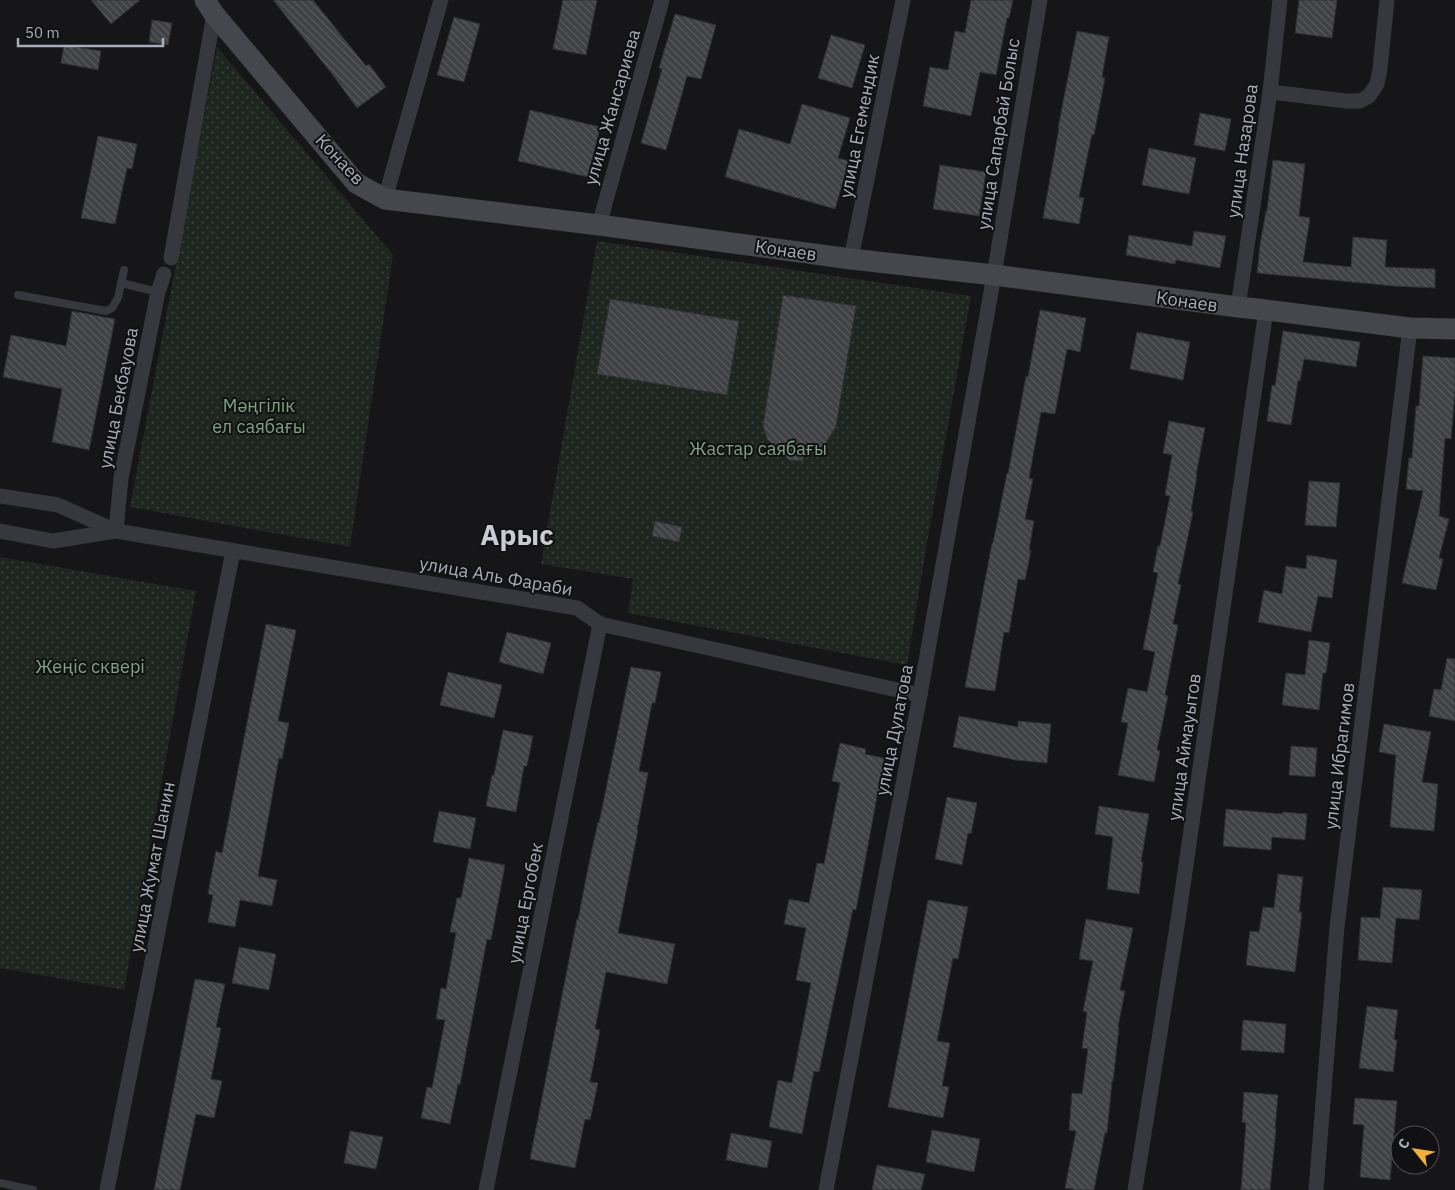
<svg xmlns="http://www.w3.org/2000/svg" width="1455" height="1190" font-family="'IBM Plex Sans',sans-serif">
	<style>
		.park { fill: url(#park-dots) }
		.building { fill: url(#building-back-hatch); stroke: #303034 }
		.lines { fill: none; stroke-linecap: round; stroke-linejoin: round }
		.service { stroke: #37383d; stroke-width: 8 }
		.minor { stroke: #37383d; stroke-width: 15 }
		.secondary { stroke: #45474d; stroke-width: 21 }
		.labels { text-anchor: middle; dominant-baseline: central; stroke-width: 4; stroke-linejoin: round; paint-order: stroke }
		.street-label { font-size: 18px; fill: #a8adb8; stroke: #111113 }
		.park-label { font-size: 18px; fill: #7fa381; stroke: #111113 }
		.town-label { font-size: 28px; font-weight: bold; fill: #c9ccd4; stroke: #111113 }
	</style>
	<defs>
		<pattern id="park-dots" width="8" height="8" patternUnits="userSpaceOnUse" patternTransform="scale(1.25)"><rect width="8" height="8" fill="#1e261f"/><path d="M2 2h.1M6 6h.1" fill="none" stroke="#3c433d" stroke-width="1.8" stroke-linecap="round"/></pattern>
		<pattern id="building-back-hatch" width="6" height="6" patternUnits="userSpaceOnUse" patternTransform="scale(1.25)"><rect width="6" height="6" fill="#404145"/><path d="M-1 5l2 2M0 0l6 6M5-1l2 2" fill="none" stroke="#595a5e"/></pattern>
	</defs>
	<rect width="100%" height="100%" fill="#161618"/>
	<g class="park">
		<polygon points="217,47 393,255 350,547 130,507"/>
		<polygon points="597,241 971,296 926,549 907,665 628,613 633,579 541,564"/>
		<polygon points="0,557 196,591 124,990 0,968"/>
	</g>
	<g class="building">
		<polygon points="91,0 140,0 111,24"/>
		<polygon points="273,0 313,0 366,66 369,64 386,87 357,108 332,74"/>
		<polygon points="563,0 597,0 586,55 553,49"/>
		<polygon points="971,0 1013,0 1009,18 1007,18 996,75 980,72 971,116 923,106 930,67 948,70 955,31 965,33"/>
		<polygon points="1299,0 1337,0 1332,38 1295,33"/>
		<polygon points="675,14 716,25 701,79 687,76 666,150 641,143 662,69 659,68"/>
		<polygon points="454,17 480,24 464,82 437,75"/>
		<polygon points="152,20 172,23 168,45 149,42"/>
		<polygon points="1077,31 1109,37 1102,77 1105,78 1094,135 1092,134 1079,197 1084,198 1079,224 1043,218 1059,128 1058,128"/>
		<polygon points="831,35 865,45 852,88 818,78"/>
		<polygon points="64,45 101,51 98,70 61,63"/>
		<polygon points="802,104 850,118 838,158 849,161 835,209 725,177 739,129 790,144"/>
		<polygon points="530,110 600,127 588,177 518,161"/>
		<polygon points="1200,113 1231,119 1225,151 1194,145"/>
		<polygon points="98,136 137,144 132,169 127,168 115,224 81,218"/>
		<polygon points="1149,148 1196,158 1189,194 1142,185"/>
		<polygon points="1273,160 1305,164 1299,216 1310,218 1303,262 1351,267 1353,237 1387,240 1385,267 1435,269 1435,288 1394,286 1257,273 1260,245 1266,211 1267,211"/>
		<polygon points="940,165 986,172 979,216 933,209"/>
		<polygon points="1194,231 1226,236 1220,268 1176,260 1175,264 1126,255 1129,235 1192,246"/>
		<polygon points="783,295 856,306 836,426 825,445 815,452 803,453 803,461 789,460 767,439 763,426"/>
		<polygon points="610,299 739,321 727,395 597,374"/>
		<polygon points="1040,310 1086,318 1080,352 1067,349 1055,414 1041,412 1029,478 1033,479 1025,519 1034,521 1029,550 1031,550 1025,580 1018,579 1009,633 1004,632 995,691 965,687 992,543 993,543 1007,473 1008,474 1026,376 1028,377"/>
		<polygon points="72,311 115,319 89,450 52,442 62,389 3,377 11,335 66,346"/>
		<polygon points="1283,331 1360,342 1356,367 1304,359 1300,381 1298,381 1291,425 1267,421 1272,385 1275,386"/>
		<polygon points="1137,332 1190,342 1183,380 1130,369"/>
		<polygon points="1423,356 1455,358 1455,391 1451,439 1445,438 1439,516 1449,519 1439,558 1443,559 1436,590 1402,583 1423,491 1406,489 1409,458 1412,458 1416,406 1419,406"/>
		<polygon points="1169,421 1205,428 1196,475 1197,475 1191,511 1193,512 1178,584 1181,585 1173,624 1178,625 1165,695 1168,696 1157,750 1160,751 1154,782 1118,775 1128,723 1121,722 1128,688 1147,692 1155,652 1143,649 1158,573 1153,572 1158,546 1160,546 1170,496 1165,495 1172,455 1163,453"/>
		<polygon points="1309,481 1340,483 1336,527 1305,525"/>
		<polygon points="655,521 682,527 679,542 652,536"/>
		<polygon points="1307,555 1337,560 1332,598 1318,596 1311,632 1258,622 1264,590 1282,594 1286,566 1306,569"/>
		<polygon points="266,624 296,630 278,721 289,723 282,759 279,758 258,876 277,880 272,906 240,900 235,927 208,922 213,895 208,894 216,851 222,853"/>
		<polygon points="507,632 551,643 543,674 499,662"/>
		<polygon points="1309,640 1330,643 1326,673 1323,673 1319,710 1282,705 1286,673 1305,675"/>
		<polygon points="1447,658 1455,659 1455,721 1429,716 1434,689 1441,690"/>
		<polygon points="631,667 661,672 655,703 652,703 639,771 648,773 637,830 638,830 618,933 675,944 667,984 606,972 595,1029 600,1030 590,1082 598,1083 590,1120 585,1119 575,1168 530,1159 577,919 578,920 588,868 598,822 599,823"/>
		<polygon points="448,672 502,685 494,718 440,705"/>
		<polygon points="959,716 1018,727 1018,721 1051,724 1047,763 1015,760 953,747"/>
		<polygon points="1384,724 1431,732 1422,782 1438,784 1434,831 1390,827 1396,755 1379,752"/>
		<polygon points="503,730 533,736 527,766 524,766 516,812 486,806 492,775 494,775"/>
		<polygon points="840,743 866,749 865,754 888,759 881,791 878,791 856,910 853,909 819,1072 814,1071 802,1134 769,1127 778,1080 792,1083 811,983 796,980 806,928 784,924 789,899 809,903 817,863 824,864 840,783 832,781"/>
		<polygon points="1291,746 1317,748 1315,777 1289,775"/>
		<polygon points="947,797 977,803 971,834 968,833 962,865 935,859"/>
		<polygon points="1099,806 1149,814 1141,862 1143,862 1139,894 1107,889 1113,837 1095,834"/>
		<polygon points="1226,809 1282,814 1283,812 1307,814 1305,840 1272,837 1271,850 1223,846"/>
		<polygon points="439,811 476,818 470,849 433,842"/>
		<polygon points="469,858 505,865 491,940 487,939 460,1085 458,1084 450,1124 421,1118 427,1087 432,1088 445,1020 436,1019 441,988 446,989 456,933 450,932 457,898 461,898"/>
		<polygon points="1278,874 1303,877 1299,912 1302,912 1295,972 1246,965 1250,931 1259,932 1263,907 1274,908"/>
		<polygon points="1383,887 1422,890 1419,920 1396,918 1392,963 1358,960 1361,917 1380,918"/>
		<polygon points="928,900 968,907 958,959 953,958 937,1041 950,1043 942,1086 949,1087 943,1118 888,1107"/>
		<polygon points="1086,919 1133,928 1120,990 1125,991 1118,1027 1119,1027 1113,1081 1112,1081 1107,1133 1105,1133 1094,1190 1078,1190 1065,1188 1076,1131 1069,1130 1072,1093 1082,1094 1088,1049 1082,1048 1087,1012 1083,1011 1093,961 1079,959"/>
		<polygon points="239,947 276,954 269,990 232,983"/>
		<polygon points="195,979 225,984 216,1027 221,1028 211,1079 222,1081 214,1118 196,1114 180,1190 154,1190"/>
		<polygon points="1367,1006 1398,1010 1394,1040 1397,1040 1393,1072 1359,1068"/>
		<polygon points="1243,1020 1286,1024 1284,1053 1241,1050"/>
		<polygon points="1244,1092 1278,1095 1275,1129 1276,1129 1270,1190 1241,1190 1246,1123 1242,1122"/>
		<polygon points="1355,1098 1397,1101 1390,1180 1360,1177 1364,1125 1353,1124"/>
		<polygon points="932,1130 980,1139 974,1172 926,1162"/>
		<polygon points="350,1131 383,1137 376,1169 344,1163"/>
		<polygon points="731,1133 772,1141 767,1168 726,1160"/>
		<polygon points="877,1165 925,1174 921,1190 872,1190"/>
	</g>
	<g class="lines">
		<g class="service">
			<polyline points="121,283 158,292"/>
			<polyline points="18,295 106,311 112,308 118,298 124,270"/>
			<polyline points="0,1183 33,1190"/>
		</g>
		<g class="minor">
			<polyline points="1270,92 1346,101 1360,101 1369,96 1377,84 1380,69 1387,0"/>
			<polyline points="385,199 441,0"/>
			<polyline points="599,225 662,0"/>
			<polyline points="171,258 214,14"/>
			<polyline points="851,259 903,0"/>
			<polyline points="1238,307 1270,92 1280,0"/>
			<polyline points="0,496 58,505 116,531 577,608 600,624 920,695"/>
			<polyline points="0,531 53,541 116,531"/>
			<polyline points="116,531 121,478 158,292 164,274"/>
			<polyline points="107,1190 233,551"/>
			<polyline points="486,1190 600,624"/>
			<polyline points="826,1190 920,695 994,275 1040,0"/>
			<polyline points="1135,1190 1178,920 1266,310"/>
			<polyline points="1316,1190 1337,927 1410,328"/>
		</g>
		<polyline class="secondary" points="205,0 214,14 356,183 385,199 599,225 851,259 994,275 1238,307 1266,310 1410,328 1455,329"/>
	</g>
	<g class="labels">
		<g class="street-label">
			<text transform="translate(612 107) rotate(-74)">улица Жансариева</text>
			<text transform="translate(859 126) rotate(-79)">улица Егемендик</text>
			<text transform="translate(998 134) rotate(-81)">улица Cапарбай Болыс</text>
			<text transform="translate(1242 151) rotate(-82)">улица Назарова</text>
			<text transform="translate(340 159) rotate(47)">Конаев</text>
			<text transform="translate(786 250) rotate(8)">Конаев</text>
			<text transform="translate(1187 301) rotate(8)">Конаев</text>
			<text transform="translate(118 398) rotate(-79)">улица Бекбауова</text>
			<text transform="translate(496 576) rotate(10)">улица Аль Фараби</text>
			<text transform="translate(894 730) rotate(-79)">улица Дулатова</text>
			<text transform="translate(1184 747) rotate(-82)">улица Аймауытов</text>
			<text transform="translate(1339 756) rotate(-83)">улица Ибрагимов</text>
			<text transform="translate(152 867) rotate(-79)">улица Жумат Шанин</text>
			<text transform="translate(525 903) rotate(-79)">улица Ергобек</text>
		</g>
		<g class="park-label">
			<text x="259" y="405">Мәңгілік<tspan x="259" dy="21">ел саябағы</tspan></text>
			<text x="758" y="448">Жастар саябағы</text>
			<text x="90" y="666">Жеңіс сквері</text>
		</g>
		<g class="town-label">
			<text x="517" y="534">Арыс</text>
		</g>
	</g>
	<g transform="translate(1415 1150) rotate(300)"><circle r="24" fill="#111113" stroke="#4d4f55"/>
	<path d="M0-4L9 19L0 12L-9 19Z" fill="#f2b134"/>
	<text y="-8" font-size="14" font-weight="bold" text-anchor="middle" fill="#a8adb8">С</text>
	</g>
	<path d="M18 38v8h145v-8" fill="none" stroke="#a8adb8" stroke-width="2.5"/>
	<text x="25" y="38" font-size="15" fill="#a8adb8" stroke="#111113" stroke-width="4" paint-order="stroke">50 m</text>
</svg>
